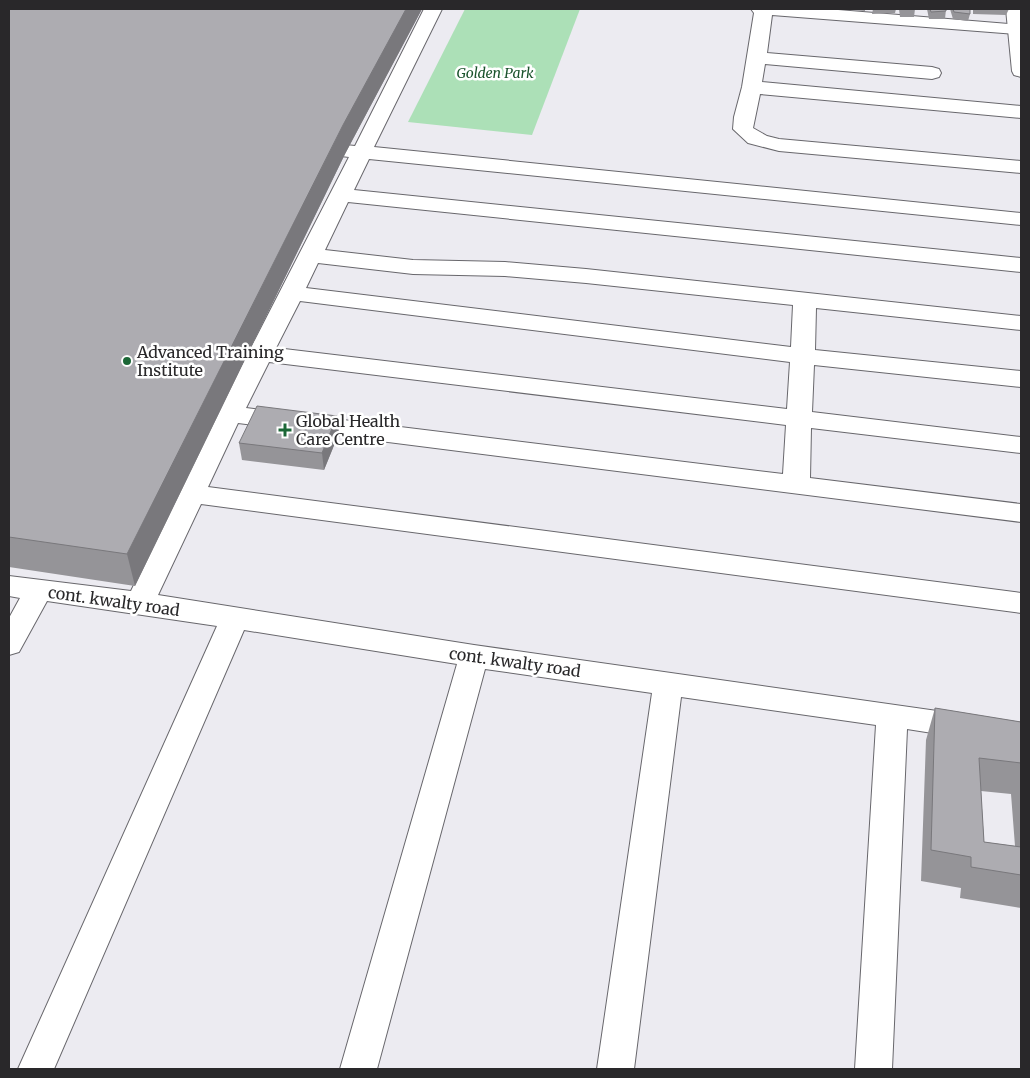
<svg xmlns="http://www.w3.org/2000/svg" width="1030" height="1078" font-family="Merriweather,serif">
	<style>
		.green { fill: #ace0b7 }
		.lines { fill: none; stroke-linecap: round; stroke-linejoin: round }
		.minor-casing { stroke: #68676c; stroke-width: 2 }
		.tertiary-casing { stroke: #68676c; stroke-width: 2 }
		.minor { fill: #fff; fill-rule: evenodd }
		.tertiary { fill: #fff; fill-rule: evenodd }
		.wall { fill: #959498; fill-rule: evenodd }
		.shaded-wall { fill: #79787c }
		.building { fill: #adacb1; stroke: #79787c }
		.poi-dot { fill: #1b6736; stroke: #fff; stroke-width: 2 }
		.labels { text-anchor: middle; dominant-baseline: central; stroke-width: 5; stroke-linejoin: round; paint-order: stroke }
		.far-park-label { font-size: 14px; font-style: italic; fill: #1a532c; stroke: #fff }
		.poi-label { font-size: 16px; fill: #29282a; stroke: #fff; text-anchor: start }
		.street-label { font-size: 16px; fill: #29282a; stroke: #fff }
	</style>
	<rect width="100%" height="100%" fill="#ecebf1"/>
	<polygon class="green" points="465,9 580,9 532,135 408,122"/>
	<g class="lines">
		<defs>
			<g id="minor">
				<path d="M424,9H442L374,147L1021,213V225L369,159L354,190L1021,258V272L348,202L325,250L413,260L505,262L586,269L1021,316V330L816,308L815,350L1021,371V387L814,365L812,412L1021,437V453L811,428L810,478L1021,504V522L238,423L208,487L1021,593V613L201,504L158,595L474,645L1021,723V747L907,729L892,1069H855L876,725L681,697L634,1069H597L652,693L485,669L377,1069H340L457,664L244,630L54,1069H18L217,626L47,601L19,652L9,655V618L20,598L9,596V576L131,591L217,414L349,157L302,151L299,147L302,143L309,141L355,146ZM318,263L413,274L505,276L586,283L793,305L791,347L306,288ZM300,301L790,362L787,409L276,348ZM269,362L786,425L783,474L246,408Z"/>
				<polygon points="751,9 826,9 1021,25 1021,33 1016,34 772,15 767,53 932,67 939,69 941,73 939,77 932,79 765,64 762,82 1021,106 1021,118 760,94 753,128 767,136 779,139 1021,161 1021,173 779,151 748,143 733,129 734,117 742,87 754,13"/>
			</g>
			<polygon id="tertiary" points="1006,9 1021,9 1021,77 1014,75 1012,71"/>
		</defs>
		<use href="#minor" class="minor-casing"/>
		<use href="#tertiary" class="tertiary-casing"/>
		<use href="#minor" class="minor"/>
		<use href="#tertiary" class="tertiary"/>
	</g>
	<g class="wall">
		<polygon points="9,9 422,9 345,154 135,586 9,567"/>
		<polygon points="849,9 865,9 865,11 849,10"/>
		<polygon points="873,9 896,9 895,13 872,14"/>
		<polygon points="899,9 915,9 914,17 900,17"/>
		<polygon points="927,9 946,9 945,19 929,19"/>
		<polygon points="950,9 970,9 970,14 968,21 953,19"/>
		<polygon points="973,9 1009,9 1006,15 973,14"/>
		<polygon points="337,416 339,433 324,470 242,460 239,443"/>
		<path d="M935,708L1021,722V908L960,898L961,888L921,881L926,740ZM981,791L1011,794L1015,846L984,842Z"/>
	</g>
	<g class="shaded-wall">
		<polygon points="406,9 422,9 345,154 135,586 127,554 343,125"/>
		<polygon points="337,416 339,433 324,470 322,453"/>
	</g>
	<g class="building">
		<polygon points="9,9 406,9 343,125 127,554 9,537"/>
		<polygon points="930,9 946,9 946,11 931,12"/>
		<polygon points="953,9 970,9 970,14 954,12"/>
		<polygon points="257,406 337,416 322,453 239,443"/>
		<polygon points="935,708 1021,722 1021,763 979,758 984,842 1021,847 1021,875 971,867 971,857 931,850"/>
	</g>
	<g class="poi-dot">
		<circle cx="127" cy="361" r="5"/>
		<path d="M282.5 422.5h5v5h5v5h-5v5h-5v-5h-5v-5h5z"/>
	</g>
	<g class="labels">
		<g class="far-park-label">
			<text x="495" y="73">Golden Park</text>
		</g>
		<g class="poi-label">
			<text x="137" y="352">Advanced Training<tspan x="137" dy="18">Institute</tspan></text>
			<text x="296" y="421">Global Health<tspan x="296" dy="18">Care Centre</tspan></text>
		</g>
		<g class="street-label">
			<text transform="translate(114 601) rotate(8)">cont. kwalty road</text>
			<text transform="translate(515 662) rotate(8)">cont. kwalty road</text>
		</g>
	</g>
	<rect width="1030" height="1078" fill="none" stroke="#29282a" stroke-width="20"/>
</svg>
